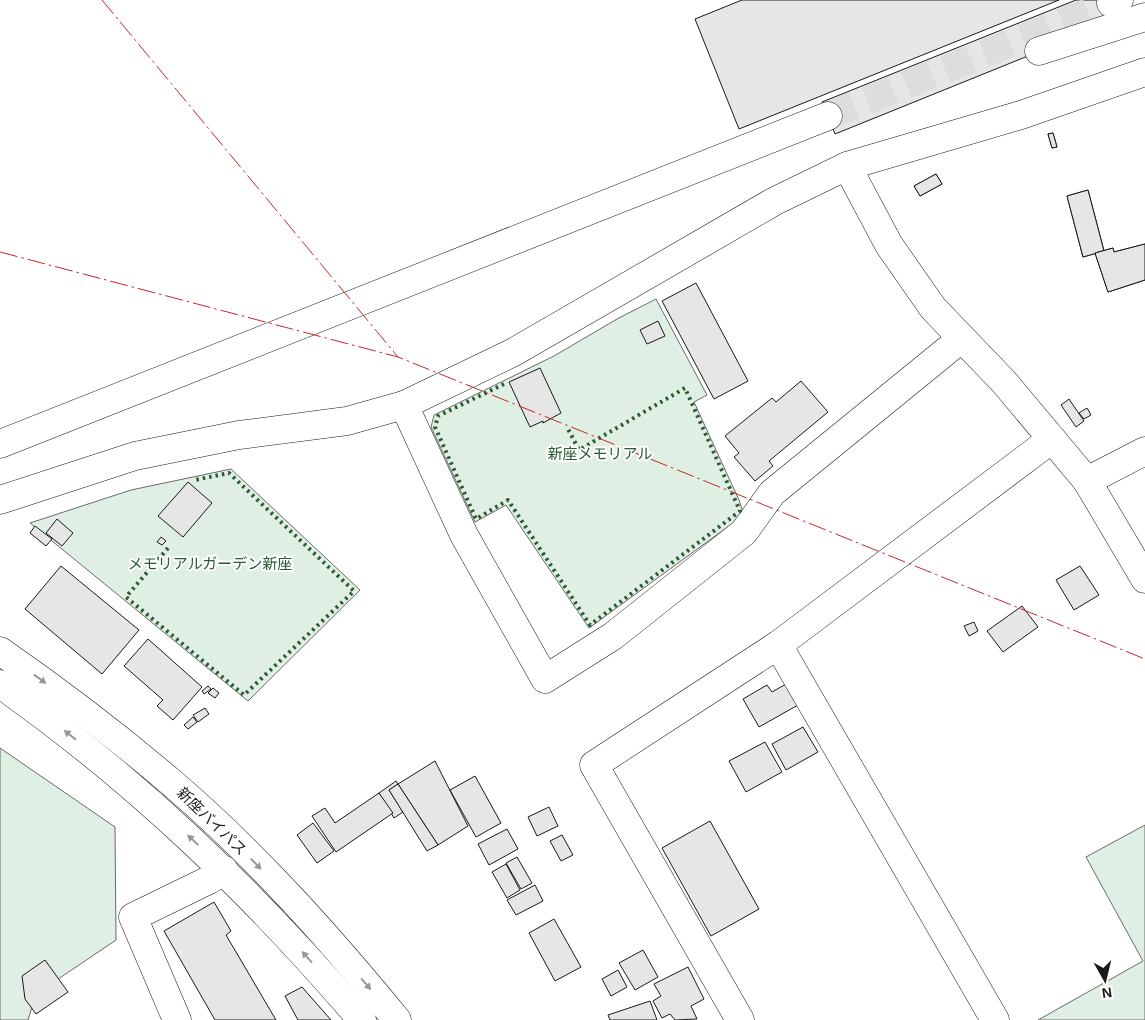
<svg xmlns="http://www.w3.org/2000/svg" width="1145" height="1020" font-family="Arial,'Noto Sans JP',sans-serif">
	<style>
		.green { fill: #e0efe3; stroke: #6a6a6a }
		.building { fill: #e6e6e6; stroke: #1a1a1a }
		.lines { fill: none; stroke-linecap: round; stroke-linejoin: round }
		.minor-tunnel { stroke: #ddd; stroke-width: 28; stroke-dasharray: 28 14; stroke-linecap: butt }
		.minor-casing { stroke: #1a1a1a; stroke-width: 29 }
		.highway-casing { stroke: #1a1a1a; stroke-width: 29 }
		.minor { stroke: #fff; stroke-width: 28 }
		.highway { stroke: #fff; stroke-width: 28 }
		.hedge { stroke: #2b5a34; stroke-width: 4; stroke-dasharray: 2.5 4; stroke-linecap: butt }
		.power { stroke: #c62828; stroke-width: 1; stroke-dasharray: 18 4 2.5 4; stroke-linecap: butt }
		.oneway { fill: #989898 }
		.labels { text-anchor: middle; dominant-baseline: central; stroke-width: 4; stroke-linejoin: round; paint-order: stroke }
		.park-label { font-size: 15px; fill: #2b5a34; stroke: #fff }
		.street-label { font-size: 15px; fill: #1a1a1a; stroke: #fff }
	</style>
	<rect width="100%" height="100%" fill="#fff"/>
	<g class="green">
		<polygon points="656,299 707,395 694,402 739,500 744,515 589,628 506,505 475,522 431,427 434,415 554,356 617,319"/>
		<polygon points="231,469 360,590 248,701 30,523 131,490"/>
		<polygon points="0,748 115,827 116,940 36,994 28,1020 0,1020"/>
		<polygon points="1145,825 1145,1020 1038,1020 1143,961 1086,857"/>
	</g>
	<g class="building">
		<polygon points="742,0 1059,0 739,129 695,19"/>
		<polygon points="1076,0 1109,0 1117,20 835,134 822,102"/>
		<polygon points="1053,133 1057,147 1052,148 1048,134"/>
		<polygon points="1053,133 1057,147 1052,148 1048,134"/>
		<polygon points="936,174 942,184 920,196 914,186"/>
		<polygon points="936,174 942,184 920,196 914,186"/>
		<polygon points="1088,190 1104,251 1083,257 1067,196"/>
		<polygon points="1088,190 1104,251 1083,257 1067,196"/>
		<polygon points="1145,244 1145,280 1108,292 1095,253 1113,248 1114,252"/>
		<polygon points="1145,244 1145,280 1108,292 1095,253 1113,248 1114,252"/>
		<polygon points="696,283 748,381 714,399 662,301"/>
		<polygon points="658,321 665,336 647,344 640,330"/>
		<polygon points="540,368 561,413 543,423 543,421 530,427 509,382"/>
		<polygon points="801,381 828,412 769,461 773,466 755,481 734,457 739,453 725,436 772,398 776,402"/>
		<polygon points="1069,399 1084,421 1076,427 1061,405"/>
		<polygon points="1087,408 1091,415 1084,419 1079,413"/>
		<polygon points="188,482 212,503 183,537 158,516"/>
		<polygon points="57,519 73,533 62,546 46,533"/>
		<polygon points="35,526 52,539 46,546 30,533"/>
		<polygon points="161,537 166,541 162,545 157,542"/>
		<polygon points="61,566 139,630 102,674 25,609"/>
		<polygon points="1080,566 1099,595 1074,610 1056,580"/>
		<polygon points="1022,606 1038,627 1003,652 987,631"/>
		<polygon points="974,622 978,631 969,636 964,626"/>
		<polygon points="148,639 202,687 173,720 157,706 163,700 124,666"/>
		<polygon points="786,684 798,705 759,727 743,699 767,685 772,692"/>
		<polygon points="208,686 211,689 204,694 202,691"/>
		<polygon points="213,688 219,693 215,698 208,693"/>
		<polygon points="205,708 209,714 198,722 193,715"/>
		<polygon points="193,717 197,722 188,729 184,725"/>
		<polygon points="803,727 818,752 786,770 772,744"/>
		<polygon points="765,742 782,772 746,792 729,761"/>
		<polygon points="435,761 468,826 438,845 398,784"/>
		<polygon points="475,776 501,823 476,837 450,790"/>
		<polygon points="396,781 398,784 389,790 403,812 394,818 379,793"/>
		<polygon points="398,784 438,845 427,851 389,790"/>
		<polygon points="379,793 393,813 336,852 312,816 325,808 335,823"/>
		<polygon points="549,807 558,826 537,836 528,817"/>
		<polygon points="710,821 759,909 711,936 662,848"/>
		<polygon points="313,823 334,851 317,863 297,835"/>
		<polygon points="507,829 518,849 489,865 478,844"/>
		<polygon points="562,835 573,855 561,861 550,841"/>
		<polygon points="517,857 532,883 521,889 506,863"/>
		<polygon points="506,864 520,890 507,898 492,872"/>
		<polygon points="535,885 543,901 516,915 507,900"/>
		<polygon points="214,902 231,931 226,935 276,1020 215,1020 164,931"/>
		<polygon points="554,919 581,967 555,981 529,933"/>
		<polygon points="643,950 658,977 635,990 619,963"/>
		<polygon points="45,960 68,992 36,1014 25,999 22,976"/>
		<polygon points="688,967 704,999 691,1006 697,1019 675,1020 670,1014 662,1018 653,1001 661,996 654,984"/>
		<polygon points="618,970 627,987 611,996 602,979"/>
		<polygon points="302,987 331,1020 298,1020 285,996"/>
		<polygon points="650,1001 657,1020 610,1020 608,1015"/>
	</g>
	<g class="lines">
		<polyline class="minor-tunnel" points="828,116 1111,3"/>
		<defs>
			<g id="minor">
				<polyline points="1111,3 1119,0"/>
				<polyline points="1039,51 1145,17"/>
				<polyline points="847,166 889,245 933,308 1004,382 1087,481 1145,579"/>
				<polyline points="404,405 464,535 545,679 613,636 744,532 772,493 961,339"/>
				<polyline points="0,444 828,116"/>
				<polyline points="1087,481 1145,451"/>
				<polyline points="0,500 135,456 239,435 347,421 404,405 514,352 775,201 847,166 1021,115 1145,72"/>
				<polyline points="778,645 995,1020"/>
				<polyline points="177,1020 133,917 209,880 224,870"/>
				<polyline points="740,1020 594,765 778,645 1052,439"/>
			</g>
			<g id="highway">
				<path d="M0,651C59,692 117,736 172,783C254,853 328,936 397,1020"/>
				<path d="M0,684C139,782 251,891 362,1020"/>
			</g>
		</defs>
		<use href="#minor" class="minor-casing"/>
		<use href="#highway" class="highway-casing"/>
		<use href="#minor" class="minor"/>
		<use href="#highway" class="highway"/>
		<g class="hedge">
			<polyline points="504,384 438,416 435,427 476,519 508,500 590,625 740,511 685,388 579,450 568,429"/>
			<polyline points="168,548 126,597 244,695 354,591 229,473 195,480"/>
		</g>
		<g class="power">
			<polyline points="102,0 398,357"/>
			<polyline points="0,252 398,357 1145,659"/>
		</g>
	</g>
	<defs><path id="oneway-solid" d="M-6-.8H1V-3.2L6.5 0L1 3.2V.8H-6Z" transform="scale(1.25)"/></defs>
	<g class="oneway">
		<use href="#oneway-solid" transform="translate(40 679) rotate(36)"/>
		<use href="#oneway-solid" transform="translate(70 735) rotate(-142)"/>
		<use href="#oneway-solid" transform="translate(193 840) rotate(-137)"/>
		<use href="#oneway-solid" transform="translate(256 864) rotate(46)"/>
		<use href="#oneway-solid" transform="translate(307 957) rotate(-132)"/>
		<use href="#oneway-solid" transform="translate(366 984) rotate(49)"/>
	</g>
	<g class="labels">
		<g class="park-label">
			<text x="600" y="453">新座メモリアル</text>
			<text x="210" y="563">メモリアルガーデン新座</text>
		</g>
		<g class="street-label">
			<text transform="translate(212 821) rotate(44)">新座バイパス</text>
		</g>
	</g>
	<g transform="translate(1105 980) rotate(172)" stroke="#ffffff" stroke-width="4" paint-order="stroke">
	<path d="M0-4L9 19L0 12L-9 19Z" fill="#1a1a1a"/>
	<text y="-8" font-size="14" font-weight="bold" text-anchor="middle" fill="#1a1a1a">N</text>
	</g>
</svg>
